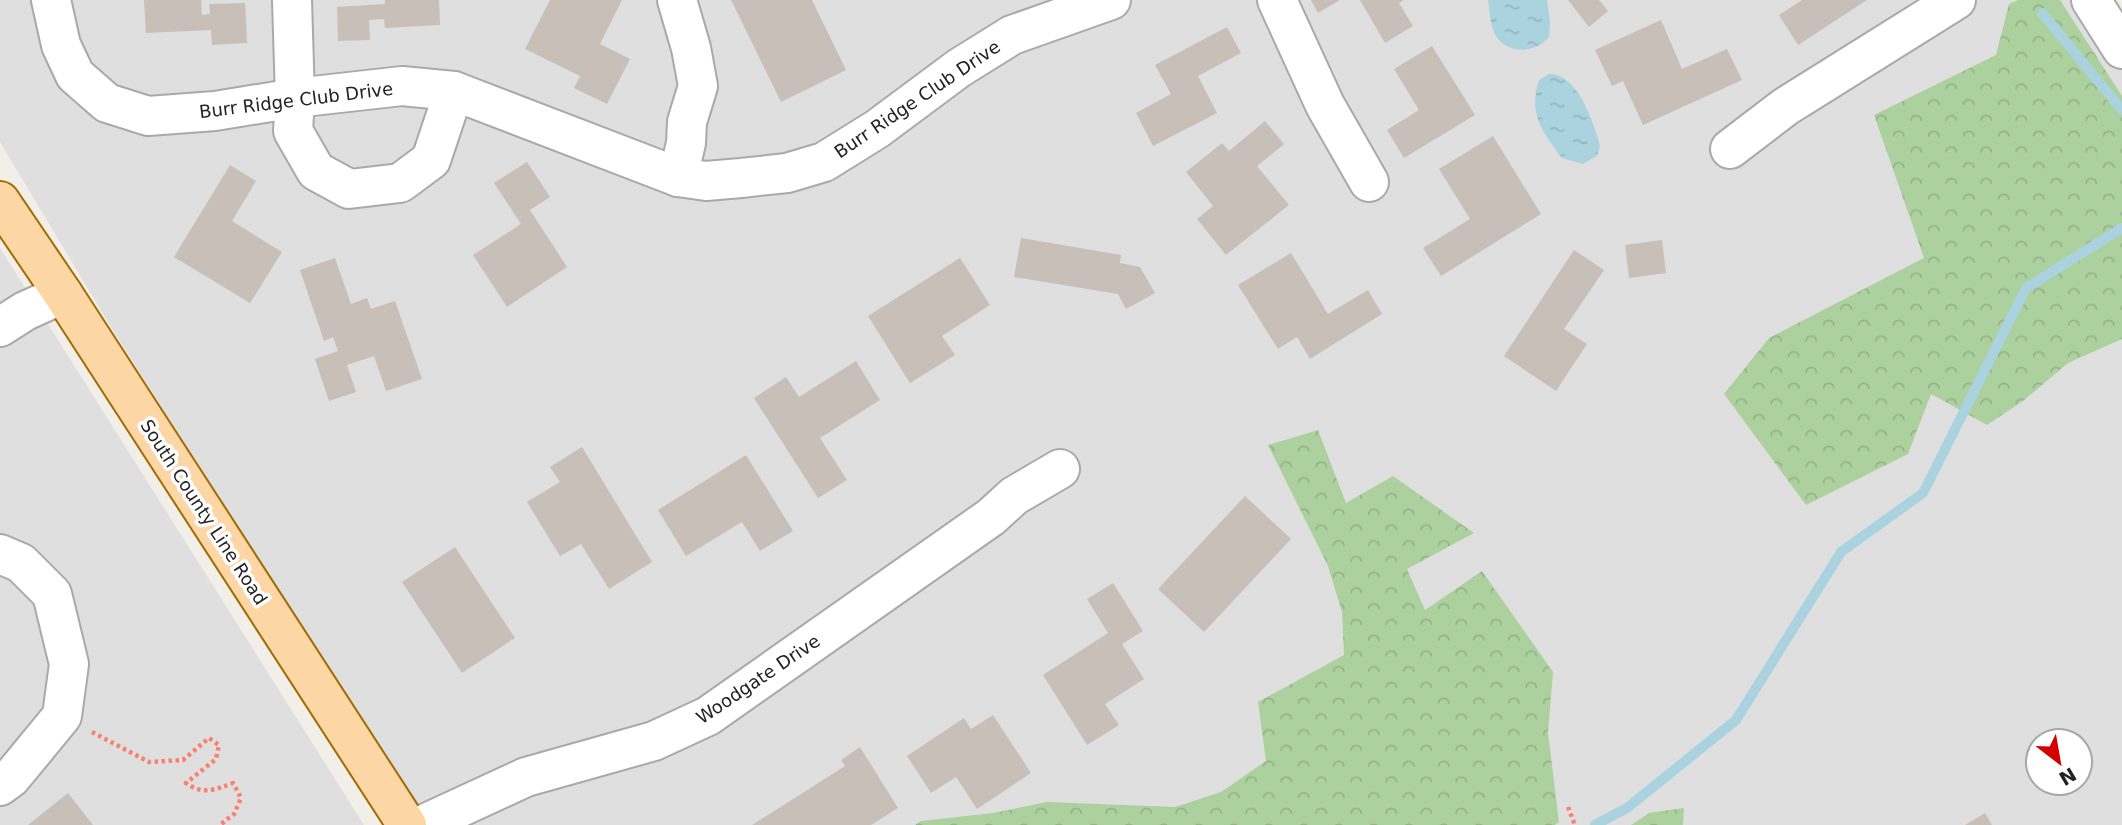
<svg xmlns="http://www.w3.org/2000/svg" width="2122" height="825" font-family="'DejaVu Sans',sans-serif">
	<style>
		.residential { fill: #e0dfdf; fill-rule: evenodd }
		.forest { fill: url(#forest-crowns) }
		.water { fill: url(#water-ripples) }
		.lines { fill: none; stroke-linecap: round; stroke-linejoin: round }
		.stream { stroke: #aad3df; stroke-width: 10 }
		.building { fill: #c7bfb8 }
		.minor-casing { stroke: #a9a9a9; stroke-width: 42 }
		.major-casing { stroke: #a06b00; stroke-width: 42 }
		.path { stroke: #fa8072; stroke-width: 4.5; stroke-dasharray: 3.5 3.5; stroke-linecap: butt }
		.minor { stroke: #fff; stroke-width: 38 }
		.major { stroke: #fcd6a4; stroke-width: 38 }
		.labels { text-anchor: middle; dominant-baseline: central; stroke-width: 7; stroke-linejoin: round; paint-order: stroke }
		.street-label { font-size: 18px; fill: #222; stroke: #fff }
	</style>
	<defs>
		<pattern id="forest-crowns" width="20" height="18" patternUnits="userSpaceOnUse" patternTransform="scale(1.75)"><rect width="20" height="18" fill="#add19e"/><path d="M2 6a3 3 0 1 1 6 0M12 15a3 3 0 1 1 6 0" fill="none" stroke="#95b388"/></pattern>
		<pattern id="water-ripples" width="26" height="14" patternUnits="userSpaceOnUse" patternTransform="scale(1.75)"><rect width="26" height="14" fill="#aad3df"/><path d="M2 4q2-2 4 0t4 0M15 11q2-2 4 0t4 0" fill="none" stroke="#92b5bf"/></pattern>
	</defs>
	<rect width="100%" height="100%" fill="#f2efe9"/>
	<g class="residential">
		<path d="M0,0H2078L2122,67V825H428L112,329L0,142ZM2038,741H2080V783H2038Z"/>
		<polygon points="0,248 364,825 0,825"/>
	</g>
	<g class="forest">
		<polygon points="2018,0 2060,0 2122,96 2122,339 2068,363 2023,401 1987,425 1931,394 1908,454 1806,505 1724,394 1769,338 1924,258 1874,115 1996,55 2009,4"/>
		<polygon points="1318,430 1346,503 1393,476 1474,533 1407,569 1425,610 1482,571 1553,672 1548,733 1559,822 1555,825 915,825 921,821 993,813 1047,802 1175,807 1221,792 1266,761 1258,702 1344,655 1342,612 1328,566 1268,445"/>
		<polygon points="1684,808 1683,825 1631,825 1649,813"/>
	</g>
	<g class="water">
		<path d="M1488,0H1547L1550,21L1549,37C1536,52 1512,55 1498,39C1490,29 1490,12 1488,0Z"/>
		<path d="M1549,74C1578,73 1594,124 1600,146L1597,156L1583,164L1562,158C1542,132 1528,113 1539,80Z"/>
	</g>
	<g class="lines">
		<g class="stream">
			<polyline points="2042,13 2122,110"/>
			<polyline points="1595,825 1627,808 1736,720 1841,552 1923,493 2026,288 2122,228"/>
		</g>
	</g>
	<g class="building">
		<polygon points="144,0 201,0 202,15 210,14 209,4 245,3 247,43 212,45 211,30 146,33"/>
		<polygon points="385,0 439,0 440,25 385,28 384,19 369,20 370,40 338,41 337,7 385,4"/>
		<polygon points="550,0 622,0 600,44 630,59 607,104 574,88 580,76 525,49"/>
		<polygon points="731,0 812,0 846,70 781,102"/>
		<polygon points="1311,0 1340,0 1318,13"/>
		<polygon points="1360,0 1404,0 1399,3 1413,26 1385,43"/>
		<polygon points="1568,0 1599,0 1608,11 1589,27"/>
		<polygon points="1802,0 1867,0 1798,45 1779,15"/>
		<polygon points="1661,20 1682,69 1727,49 1742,80 1643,125 1623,81 1612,86 1595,50"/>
		<polygon points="1227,27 1241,53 1198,76 1217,113 1153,146 1136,113 1171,94 1155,65"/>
		<polygon points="1432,46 1475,115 1404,158 1387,130 1419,110 1394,69"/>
		<polygon points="1265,121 1284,144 1257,166 1289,205 1226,255 1197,219 1213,206 1186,172 1222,143 1229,151"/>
		<polygon points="1493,136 1541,214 1441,276 1423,248 1470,219 1439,169"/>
		<polygon points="527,162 550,197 530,210 567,267 507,307 473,255 521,224 494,183"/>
		<polygon points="230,165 256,181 232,221 282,252 250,303 174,257"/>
		<polygon points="1021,238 1121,255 1120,263 1140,267 1155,293 1126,309 1118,294 1014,277"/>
		<polygon points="1662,240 1666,273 1629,278 1625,245"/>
		<polygon points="1574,250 1604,270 1564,329 1587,344 1556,391 1504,356"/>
		<polygon points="1291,253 1328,314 1368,290 1382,314 1310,359 1297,337 1278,349 1238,285"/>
		<polygon points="335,258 351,304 367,298 371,309 395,301 422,379 386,391 374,356 347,365 356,392 329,401 315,359 338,351 333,337 324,341 300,270"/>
		<polygon points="960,258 990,305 942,336 955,355 910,383 868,316"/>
		<polygon points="856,361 880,400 820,438 847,480 818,498 754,398 786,377 799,397"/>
		<polygon points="582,447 652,562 609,589 581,544 560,556 527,502 560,482 550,467"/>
		<polygon points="746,455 793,531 760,551 742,522 686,556 658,510"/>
		<polygon points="1245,496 1291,539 1204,632 1158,589"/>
		<polygon points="455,547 515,638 462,673 402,582"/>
		<polygon points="1113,583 1143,631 1122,644 1144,679 1105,704 1119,725 1087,745 1043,675 1108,633 1087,599"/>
		<polygon points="993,715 1031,773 977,809 956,777 931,793 907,756 964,718 971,729"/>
		<polygon points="860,747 898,808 871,825 752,825 845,766 841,760"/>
		<polygon points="68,793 93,825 28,825"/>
		<polygon points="1985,813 1992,825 1965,825"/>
	</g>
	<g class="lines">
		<defs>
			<g id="minor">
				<polyline points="51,0 61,45 75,75 107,103 148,116 215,111 295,98 402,86 454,91 678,177 706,181 741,178 787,173 824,162 877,129 959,68 1012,35 1111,0"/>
				<polyline points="292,0 295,98 293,131 316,171 349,189 400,183 431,160 454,91"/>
				<polyline points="677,0 691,48 698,86 687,122 686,143 678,177"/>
				<polyline points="1277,0 1325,105 1369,182"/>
				<polyline points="2091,0 2122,49"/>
				<polyline points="1730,149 1785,107 1956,0"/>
				<polyline points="0,327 25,311 63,294"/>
				<polyline points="0,554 21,563 52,594 69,664 62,716 11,778 0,786"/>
				<polyline points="422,825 526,777 654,741 708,716 991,517 1014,496 1060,469"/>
			</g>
			<polyline id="major" points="0,201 63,294 407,825"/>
		</defs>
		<use href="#minor" class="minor-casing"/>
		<use href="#major" class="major-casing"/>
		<g class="path">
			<path d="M92,732L149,762L183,760L209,738L219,745L216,759L186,783C203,795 214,790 233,783L241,798L234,814L220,825"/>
			<polyline points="1568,807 1575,825"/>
		</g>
		<use href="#minor" class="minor"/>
		<use href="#major" class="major"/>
	</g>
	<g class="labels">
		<g class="street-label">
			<text transform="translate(917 99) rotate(-34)">Burr Ridge Club Drive</text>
			<text transform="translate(296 100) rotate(-7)">Burr Ridge Club Drive</text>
			<text transform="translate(204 512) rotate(57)">South County Line Road</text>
			<text transform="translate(758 679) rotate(-34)">Woodgate Drive</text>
		</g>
	</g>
	<g transform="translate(2059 762) rotate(149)"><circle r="33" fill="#ffffff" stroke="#a7a7a7" stroke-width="2"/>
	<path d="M0-5L12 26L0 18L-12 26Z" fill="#d40000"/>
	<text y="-10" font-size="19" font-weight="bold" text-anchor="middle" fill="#222222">N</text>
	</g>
</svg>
